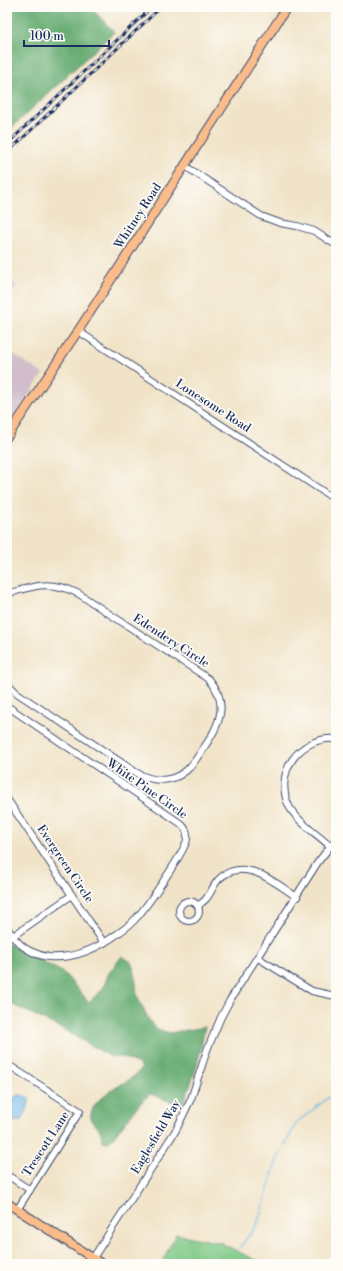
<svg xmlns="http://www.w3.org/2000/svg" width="343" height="1271" font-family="'Libre Bodoni',serif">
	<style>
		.industrial { fill: #d1bdcb }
		.green { fill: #7ec885; stroke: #4c7c72 }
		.forest { fill: #66ac72; stroke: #406e68 }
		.water { fill: #71bae9; stroke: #4674a4 }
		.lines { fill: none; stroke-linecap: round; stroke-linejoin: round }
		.stream { stroke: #71bae9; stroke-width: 1.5 }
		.minor-casing { stroke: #3b4a6e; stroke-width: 8 }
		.major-casing { stroke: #3b4a6e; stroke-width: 10 }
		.minor { stroke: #fff; stroke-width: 6 }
		.major { stroke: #fabc8b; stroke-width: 8 }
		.rail-casing { stroke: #1b2f5e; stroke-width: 3 }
		.rail { stroke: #fdfcf7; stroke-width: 1.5; stroke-dasharray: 4.5; stroke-linecap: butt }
		.labels { text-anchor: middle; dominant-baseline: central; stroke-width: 3.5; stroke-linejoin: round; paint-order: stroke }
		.street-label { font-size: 12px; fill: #1b2f5e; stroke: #fdfcf7 }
	</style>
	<rect width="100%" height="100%" fill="#fdfcf7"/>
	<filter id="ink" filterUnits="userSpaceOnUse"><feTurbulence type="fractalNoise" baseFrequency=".025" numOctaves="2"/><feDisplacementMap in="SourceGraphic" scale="8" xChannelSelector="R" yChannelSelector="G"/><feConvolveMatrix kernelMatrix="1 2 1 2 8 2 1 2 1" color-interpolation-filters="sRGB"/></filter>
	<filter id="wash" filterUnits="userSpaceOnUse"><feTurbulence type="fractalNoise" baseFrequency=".012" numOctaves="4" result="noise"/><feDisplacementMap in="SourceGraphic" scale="16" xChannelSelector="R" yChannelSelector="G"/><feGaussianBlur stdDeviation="0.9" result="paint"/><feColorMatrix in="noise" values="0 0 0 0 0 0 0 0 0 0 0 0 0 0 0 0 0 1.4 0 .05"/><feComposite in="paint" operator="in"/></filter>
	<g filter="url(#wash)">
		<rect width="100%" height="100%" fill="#f1e3c7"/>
		<g class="industrial">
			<polygon points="7,279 17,286 7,301"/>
			<polygon points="7,350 43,374 7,427"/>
		</g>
		<polygon class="green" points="176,1234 221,1243 263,1264 161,1264"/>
		<g class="forest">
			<polygon points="12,7 90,7 114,32 7,132 7,41"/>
			<path d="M7,943L64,973L89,1002L102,990L109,973L122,956L131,962L135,973L137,996L149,1020L157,1029L170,1033L205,1027C200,1055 195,1077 183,1103L172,1102L150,1094L139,1105L109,1142L102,1141C102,1131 99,1127 91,1121C88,1099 116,1089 130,1079C135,1076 138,1072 142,1068L139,1064L122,1057H111L59,1027L7,1002Z"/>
		</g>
		<path class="water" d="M18,1095H21L29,1098C29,1107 26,1115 20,1121H14L7,1117V1104Z"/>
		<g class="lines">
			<g class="stream">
				<polyline points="7,44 12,27 11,7"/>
				<polyline points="237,1251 257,1225 277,1160 297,1122 336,1092"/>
			</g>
		</g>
	</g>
	<g filter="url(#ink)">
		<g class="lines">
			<defs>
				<g id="minor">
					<polyline points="185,166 261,216 280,223 297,226 314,231 336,245"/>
					<polyline points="78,331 336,500"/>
					<path d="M7,594C35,585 52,580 79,594L209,679C236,710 210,738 192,765C177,782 157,784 137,773L17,693L7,683"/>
					<path d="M7,706L180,823C185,827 188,832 187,839C186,850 147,906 138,916C133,922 126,928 120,932C99,948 76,959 49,957C39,956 26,950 19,943C15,939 13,936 7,934"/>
					<polyline points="7,799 104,943"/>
					<path d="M330,846C317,834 299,823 290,808C272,774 299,736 336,739"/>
					<circle cx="189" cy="911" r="10"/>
					<path d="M198,906C200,904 203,902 205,900C211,894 213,885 219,879C244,855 275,883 297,897"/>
					<polyline points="7,928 13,936 72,895"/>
					<polyline points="258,958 312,991 335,996"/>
					<polyline points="7,1064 80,1111 17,1210"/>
					<polyline points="7,1175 30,1190"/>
					<polyline points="93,1258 176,1130 191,1099 207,1050 221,1017 230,1000 318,862 336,839"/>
				</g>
				<g id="major">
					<polyline points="7,437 78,331 287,7"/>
					<polyline points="7,1203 102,1264"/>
				</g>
			</defs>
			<use href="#minor" class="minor-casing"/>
			<use href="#major" class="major-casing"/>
			<use href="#minor" class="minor"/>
			<use href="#major" class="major"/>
			<defs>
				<g id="rail">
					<polyline points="7,144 152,7"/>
					<polyline points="7,153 161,7"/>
				</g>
			</defs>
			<use href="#rail" class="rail-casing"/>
			<use href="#rail" class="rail"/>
		</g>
	</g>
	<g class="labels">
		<g class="street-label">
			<text transform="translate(138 216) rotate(-57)">Whitney Road</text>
			<text transform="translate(213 406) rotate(33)">Lonesome Road</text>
			<text transform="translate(171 641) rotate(33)">Edendery Circle</text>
			<text transform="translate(147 789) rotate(35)">White Pine Circle</text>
			<text transform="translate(65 864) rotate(56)">Evergreen Circle</text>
			<text transform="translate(156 1137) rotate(-59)">Eaglesfield Way</text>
			<text transform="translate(46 1144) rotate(-57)">Trescott Lane</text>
		</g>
	</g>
	<rect width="343" height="1271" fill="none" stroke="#fdfcf7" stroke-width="24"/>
	<path d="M24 40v6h85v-6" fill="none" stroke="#1b2f5e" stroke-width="2"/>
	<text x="30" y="40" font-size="12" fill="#1b2f5e" stroke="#fdfcf7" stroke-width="3" paint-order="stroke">100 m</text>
</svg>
